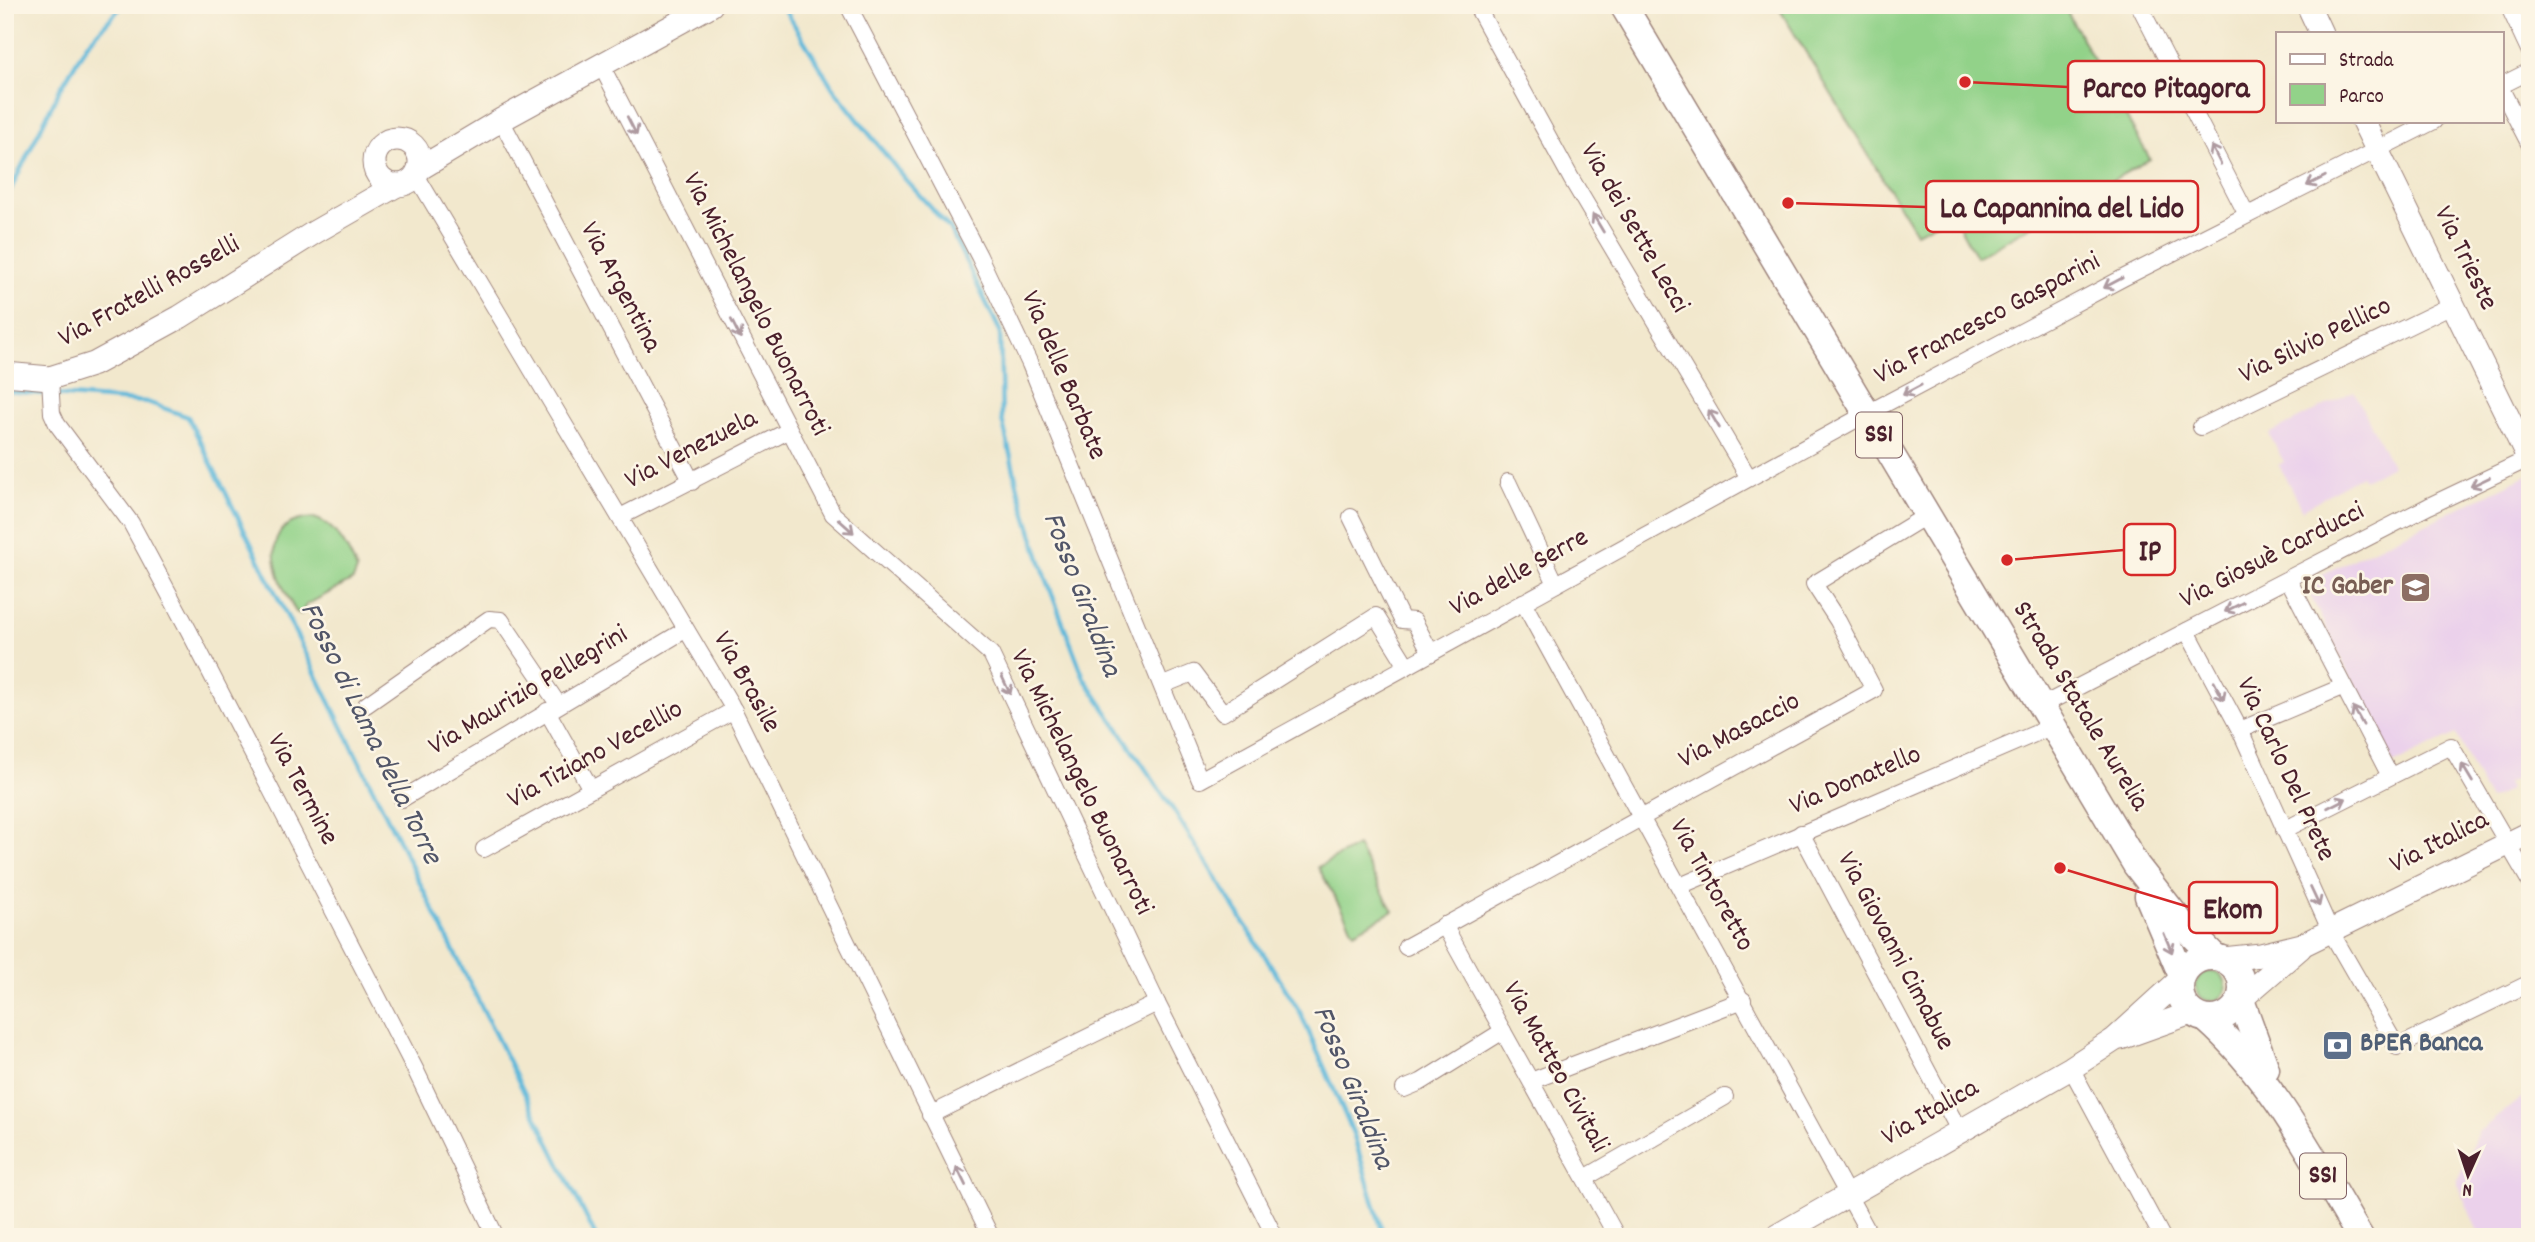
<svg xmlns="http://www.w3.org/2000/svg" width="2535" height="1242" font-family="Dekko,sans-serif">
	<style>
		.built { fill: #ebd1eb }
		.green { fill: #92d289; stroke: #6e785a; stroke-width: 2 }
		.lines { fill: none; stroke-linecap: round; stroke-linejoin: round }
		.stream { stroke: #5db8da; stroke-width: 4.5 }
		.street-casing { stroke: #9e847c; stroke-width: 18 }
		.secondary-casing { stroke: #9e847c; stroke-width: 25 }
		.primary-casing { stroke: #9e847c; stroke-width: 29 }
		.street { stroke: #fff; stroke-width: 16 }
		.secondary { stroke: #fff; stroke-width: 23 }
		.primary { stroke: #fff; stroke-width: 26 }
		.oneway { stroke: #ae9aa0 }
		.labels { text-anchor: middle; dominant-baseline: central; stroke-width: 5; stroke-linejoin: round; paint-order: stroke }
		.shield { fill: #fcf5e5; stroke: #7f5f63; stroke-width: 2 }
		.shield-label { font-size: 26px; font-weight: bold; fill: #4a1f2b }
		.street-label { font-size: 28px; fill: #4a1f2b; stroke: #fcf5e5 }
		.education-label { font-size: 28px; font-weight: bold; fill: #785e54; stroke: #fcf5e5; text-anchor: end }
		.service-label { font-size: 28px; font-weight: bold; fill: #4e5e75; stroke: #fcf5e5; text-anchor: start }
		.water-label { font-size: 30px; font-style: italic; fill: #515568; stroke: #fcf5e5 }
		.leader { fill: none; stroke: #d62828; stroke-width: 2.5 }
		.callout-dot { fill: #d62828; stroke: #fcf5e5; stroke-width: 2.5 }
		.callout { fill: #fcf5e5; stroke: #d62828; stroke-width: 2.5 }
		.callout-label { font-size: 30px; text-anchor: middle; font-weight: bold; fill: #4a1f2b }
	</style>
	<rect width="100%" height="100%" fill="#fcf5e5"/>
	<filter id="ink" filterUnits="userSpaceOnUse"><feTurbulence type="fractalNoise" baseFrequency=".0143" numOctaves="2"/><feDisplacementMap in="SourceGraphic" scale="14" xChannelSelector="R" yChannelSelector="G"/><feConvolveMatrix kernelMatrix="1 2 1 2 8 2 1 2 1" color-interpolation-filters="sRGB"/></filter>
	<filter id="wash" filterUnits="userSpaceOnUse"><feTurbulence type="fractalNoise" baseFrequency=".00686" numOctaves="4" result="noise"/><feDisplacementMap in="SourceGraphic" scale="28" xChannelSelector="R" yChannelSelector="G"/><feGaussianBlur stdDeviation="1.57" result="paint"/><feColorMatrix in="noise" values="0 0 0 0 0 0 0 0 0 0 0 0 0 0 0 0 0 1.4 0 .05"/><feComposite in="paint" operator="in"/></filter>
	<g filter="url(#wash)">
		<rect width="100%" height="100%" fill="#f2e8cd"/>
		<g class="built">
			<polygon points="2354,391 2392,466 2364,480 2361,475 2302,510 2279,465 2284,462 2269,434"/>
			<polygon points="2527,475 2530,480 2530,772 2507,783 2510,790 2489,800 2456,734 2393,764 2304,583"/>
			<polygon points="2530,1091 2530,1237 2480,1237 2457,1182 2478,1132"/>
		</g>
		<g class="green">
			<polygon points="1777,5 2063,5 2150,159 1976,257 1953,214 1916,233"/>
			<path d="M314,518C336,524 349,550 357,570L353,580L306,605L301,614L296,612C277,580 252,521 314,518Z"/>
			<polygon points="1357,846 1393,911 1354,932 1318,867"/>
			<circle cx="2211" cy="986" r="15"/>
		</g>
		<g class="lines">
			<g class="stream">
				<polyline points="782,5 833,88 905,179 950,229 1000,331 1002,419 1019,492 1047,581 1084,678 1174,811 1300,1012 1353,1133 1384,1237"/>
				<polyline points="5,201 59,91 87,44 123,5"/>
				<polyline points="5,391 46,394"/>
				<polyline points="55,395 147,402 188,417 596,1237"/>
			</g>
		</g>
	</g>
	<g filter="url(#ink)">
		<g class="lines">
			<defs>
				<g id="street">
					<polyline points="848,5 979,256 1030,364 1200,780 1866,414 2123,278 2434,121"/>
					<polyline points="1476,5 1572,180 1749,478"/>
					<polyline points="2139,5 2247,215"/>
					<polyline points="2508,5 2530,52"/>
					<polyline points="601,65 833,514 991,654 1157,1003 1275,1237"/>
					<polyline points="2502,85 2530,71"/>
					<polyline points="2502,91 2530,145"/>
					<polyline points="501,120 692,482"/>
					<polyline points="416,175 730,703 991,1237"/>
					<polyline points="50,378 52,413 57,424 131,523 189,631 416,1071 496,1237"/>
					<polyline points="2201,427 2454,304"/>
					<polyline points="1508,482 1556,584"/>
					<polyline points="620,517 788,431"/>
					<polyline points="1351,517 1402,620 1414,621 1431,653"/>
					<polyline points="2288,579 2390,776"/>
					<polyline points="1523,602 1871,1237"/>
					<polyline points="2187,631 2240,730 2331,932 2397,1047 2530,983"/>
					<polyline points="1163,685 1193,673 1223,713 1376,616 1407,666"/>
					<polyline points="366,705 489,619 501,620 558,704"/>
					<polyline points="2041,706 2429,506 2530,458"/>
					<polyline points="547,711 591,789"/>
					<polyline points="2240,730 2342,687"/>
					<polyline points="402,799 685,630"/>
					<polyline points="2284,830 2451,746 2530,882"/>
					<polyline points="1801,833 1960,1132"/>
					<polyline points="484,849 734,710"/>
					<polyline points="1680,886 2053,726"/>
					<polyline points="1444,925 1617,1237"/>
					<polyline points="1406,947 1874,690 1838,621 1814,584 1929,514"/>
					<polyline points="2071,1068 2162,1237"/>
					<polyline points="1531,1081 1743,1000"/>
					<polyline points="1404,1089 1421,1082 1503,1031"/>
					<polyline points="930,1115 1157,1003"/>
					<polyline points="1585,1178 1725,1097"/>
				</g>
				<g id="secondary">
					<polyline points="2308,5 2321,33"/>
					<polyline points="2363,121 2530,462"/>
					<circle cx="397" cy="162" r="23"/>
					<polyline points="419,169 501,120 711,5"/>
					<polyline points="5,374 50,378 94,364 180,317 315,232 397,185"/>
					<polyline points="2223,959 2261,955 2302,945 2530,833"/>
					<polyline points="2241,999 2300,948"/>
					<polyline points="2121,1038 2191,1013"/>
					<polyline points="1775,1237 2071,1068 2114,1040 2181,979"/>
				</g>
				<g id="primary">
					<polyline points="1623,5 2136,865 2182,924 2215,957"/>
					<polyline points="2148,896 2182,976"/>
					<circle cx="2211" cy="988" r="31"/>
					<polyline points="2241,1000 2266,1069"/>
					<path d="M2206,1019C2272,1077 2315,1162 2360,1237"/>
				</g>
			</defs>
			<use href="#street" class="street-casing"/>
			<use href="#secondary" class="secondary-casing"/>
			<use href="#primary" class="primary-casing"/>
			<use href="#street" class="street"/>
			<use href="#secondary" class="secondary"/>
			<use href="#primary" class="primary"/>
		</g>
		<defs><path id="oneway-shaft" d="M-6 0H5M1.5-3L5.5 0L1.5 3" fill="none" stroke-width="1.6" stroke-linecap="round" stroke-linejoin="round" transform="scale(1.75)"/></defs>
		<g class="oneway">
			<use href="#oneway-shaft" transform="translate(632 126) rotate(63)"/>
			<use href="#oneway-shaft" transform="translate(2216 155) rotate(-117)"/>
			<use href="#oneway-shaft" transform="translate(2316 181) rotate(153)"/>
			<use href="#oneway-shaft" transform="translate(1598 223) rotate(-121)"/>
			<use href="#oneway-shaft" transform="translate(2113 283) rotate(152)"/>
			<use href="#oneway-shaft" transform="translate(736 329) rotate(63)"/>
			<use href="#oneway-shaft" transform="translate(1912 390) rotate(152)"/>
			<use href="#oneway-shaft" transform="translate(1714 419) rotate(-121)"/>
			<use href="#oneway-shaft" transform="translate(2480 482) rotate(154)"/>
			<use href="#oneway-shaft" transform="translate(846 526) rotate(42)"/>
			<use href="#oneway-shaft" transform="translate(2234 607) rotate(153)"/>
			<use href="#oneway-shaft" transform="translate(1006 685) rotate(65)"/>
			<use href="#oneway-shaft" transform="translate(2219 691) rotate(62)"/>
			<use href="#oneway-shaft" transform="translate(2358 716) rotate(-119)"/>
			<use href="#oneway-shaft" transform="translate(2467 773) rotate(-121)"/>
			<use href="#oneway-shaft" transform="translate(2337 803) rotate(-27)"/>
			<use href="#oneway-shaft" transform="translate(2315 897) rotate(65)"/>
			<use href="#oneway-shaft" transform="translate(2168 943) rotate(67)"/>
			<use href="#oneway-shaft" transform="translate(961 1176) rotate(-116)"/>
		</g>
	</g>
	<defs>
		<symbol id="school-square" viewBox="-11 -11 22 22"><rect x="-9" y="-9" width="18" height="18" rx="4" fill="#8d6e63" stroke="#fcf5e5"/><path d="M0-5L7-2L0 1L-7-2ZM-4 1L0 2.5L4 1V4Q0 6-4 4Z" fill="#fff"/></symbol>
		<symbol id="bank-square" viewBox="-11 -11 22 22"><rect x="-9" y="-9" width="18" height="18" rx="4" fill="#5c6f8a" stroke="#fcf5e5"/><path d="M-6-4H6V4H-6ZM0-2.3a2.3 2.3 0 1 0 0 4.6a2.3 2.3 0 1 0 0-4.6Z" fill="#fff"/></symbol>
	</defs>
	<g fill-rule="evenodd">
		<use href="#school-square" x="2398" y="570" width="35" height="35"/>
		<use href="#bank-square" x="2320" y="1028" width="35" height="35"/>
	</g>
	<g class="labels">
		<g class="shield">
			<rect x="1856" y="412.5" width="46" height="45" rx="5"/>
			<rect x="2300" y="1153.5" width="46" height="45" rx="5"/>
		</g>
		<g class="shield-label">
			<text x="1879" y="435">SS1</text>
			<text x="2323" y="1176">SS1</text>
		</g>
		<g class="street-label">
			<text transform="translate(1633 229) rotate(60)">Via dei Sette Lecci</text>
			<text transform="translate(2464 259) rotate(64)">Via Trieste</text>
			<text transform="translate(619 288) rotate(62)">Via Argentina</text>
			<text transform="translate(150 293) rotate(-29)">Via Fratelli Rosselli</text>
			<text transform="translate(754 305) rotate(63)">Via Michelangelo Buonarroti</text>
			<text transform="translate(1988 320) rotate(-28)">Via Francesco Gasparini</text>
			<text transform="translate(2316 342) rotate(-26)">Via Silvio Pellico</text>
			<text transform="translate(1062 376) rotate(67)">Via delle Barbate</text>
			<text transform="translate(692 451) rotate(-27)">Via Venezuela</text>
			<text transform="translate(2273 557) rotate(-27)">Via Giosuè Carducci</text>
			<text transform="translate(1520 574) rotate(-29)">Via delle Serre</text>
			<text transform="translate(745 683) rotate(61)">Via Brasile</text>
			<text transform="translate(529 692) rotate(-31)">Via Maurizio Pellegrini</text>
			<text transform="translate(2079 707) rotate(59)">Strada Statale Aurelia</text>
			<text transform="translate(1740 732) rotate(-28)">Via Masaccio</text>
			<text transform="translate(596 756) rotate(-29)">Via Tiziano Vecellio</text>
			<text transform="translate(2284 770) rotate(65)">Via Carlo Del Prete</text>
			<text transform="translate(1856 782) rotate(-23)">Via Donatello</text>
			<text transform="translate(1080 783) rotate(64)">Via Michelangelo Buonarroti</text>
			<text transform="translate(301 790) rotate(62)">Via Termine</text>
			<text transform="translate(2440 844) rotate(-27)">Via Italica</text>
			<text transform="translate(1710 886) rotate(61)">Via Tintoretto</text>
			<text transform="translate(1894 952) rotate(62)">Via Giovanni Cimabue</text>
			<text transform="translate(1554 1068) rotate(61)">Via Matteo Civitali</text>
			<text transform="translate(1931 1114) rotate(-30)">Via Italica</text>
		</g>
		<g class="education-label">
			<text x="2393" y="588">IC Gaber</text>
		</g>
		<g class="service-label">
			<text x="2360" y="1045">BPER Banca</text>
		</g>
		<g class="water-label">
			<text transform="translate(1080 595) rotate(69)">Fosso Giraldina</text>
			<text transform="translate(369 734) rotate(64)">Fosso di Lama della Torre</text>
			<text transform="translate(1351 1088) rotate(68)">Fosso Giraldina</text>
		</g>
	</g>
	<path class="leader" d="M1965 82L2068 87M1788 203L1926 207M2007 560L2124 550M2060 868L2189 907"/>
	<g class="callout-dot">
		<circle cx="1965" cy="82" r="7"/>
		<circle cx="1788" cy="203" r="7"/>
		<circle cx="2007" cy="560" r="7"/>
		<circle cx="2060" cy="868" r="7"/>
	</g>
	<g class="callout">
		<rect x="2068" y="61" width="196" height="51" rx="7"/>
		<rect x="1926" y="181" width="272" height="51" rx="7"/>
		<rect x="2124" y="524" width="51" height="51" rx="7"/>
		<rect x="2189" y="882" width="88" height="51" rx="7"/>
	</g>
	<g class="callout-label">
		<text x="2166" y="97">Parco Pitagora</text>
		<text x="2062" y="217">La Capannina del Lido</text>
		<text x="2150" y="560">IP</text>
		<text x="2233" y="918">Ekom</text>
	</g>
	<rect width="2535" height="1242" fill="none" stroke="#fcf5e5" stroke-width="28"/>
	<rect x="2276" y="32" width="228" height="91" fill="#fcf5e5" stroke="#b59f9b" stroke-width="2"/>
	<rect x="2290" y="54" width="35" height="10" fill="#ffffff" stroke="#b59f9b" stroke-width="2"/>
	<text x="2339" y="66" font-size="21" fill="#4a1f2b">Strada</text>
	<rect x="2290" y="84" width="35" height="21" fill="#92d289" stroke="#b59f9b" stroke-width="2"/>
	<text x="2339" y="102" font-size="21" fill="#4a1f2b">Parco</text>
	<g transform="translate(2468 1175) rotate(183)" stroke="#fcf5e5" stroke-width="5" paint-order="stroke">
	<path d="M0-5L12 26L0 18L-12 26Z" fill="#4a1f2b"/>
	<text y="-10" font-size="19" font-weight="bold" text-anchor="middle" fill="#4a1f2b">N</text>
	</g>
</svg>
